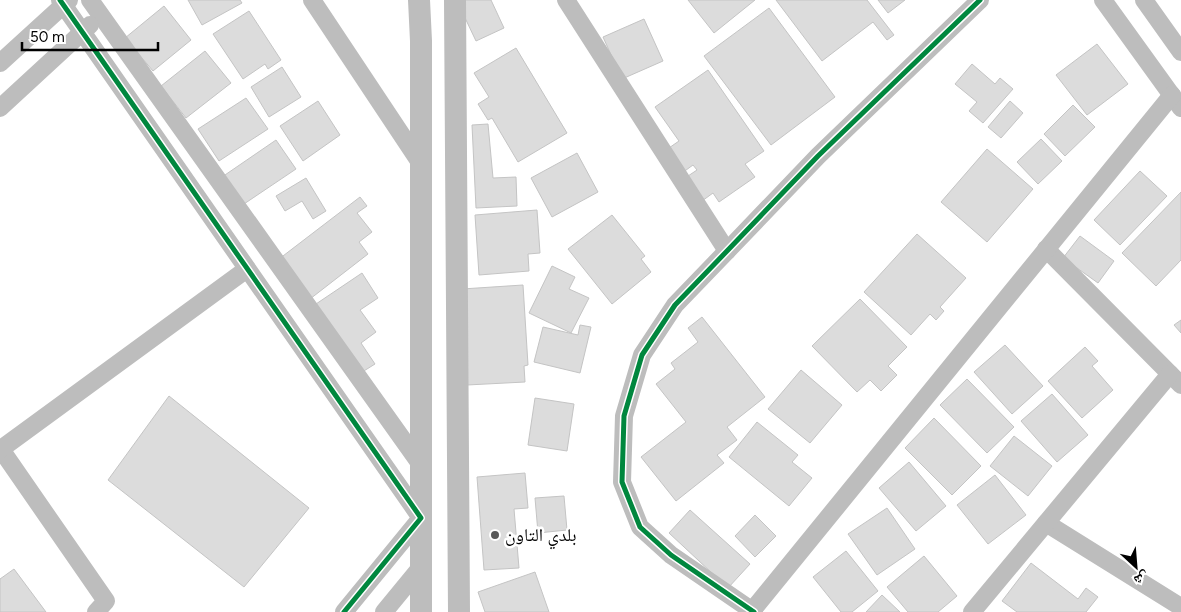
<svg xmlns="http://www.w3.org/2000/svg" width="1181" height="612" font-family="Figtree,'Noto Naskh Arabic',sans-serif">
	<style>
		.building { fill: #dcdcdc; stroke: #c4c4c4 }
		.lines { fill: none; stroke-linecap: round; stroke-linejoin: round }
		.minor { stroke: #bdbdbd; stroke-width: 18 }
		.tertiary { stroke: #bdbdbd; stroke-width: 22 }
		.cycleway-casing { stroke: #fff; stroke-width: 8 }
		.cycleway { stroke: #00873e; stroke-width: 5 }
		.poi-dot { fill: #595959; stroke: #fff; stroke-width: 2 }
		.labels { text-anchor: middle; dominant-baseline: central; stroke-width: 5; stroke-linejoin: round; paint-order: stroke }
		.poi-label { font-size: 18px; fill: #000; stroke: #fff; text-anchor: start }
	</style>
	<rect width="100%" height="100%" fill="#fff"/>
	<g class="building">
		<polygon points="188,0 240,0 242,3 202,25"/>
		<polygon points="460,0 491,0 504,28 476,41 457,1"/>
		<polygon points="688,0 755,0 714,33"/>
		<polygon points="776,0 867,0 894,35 887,40 873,22 822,61"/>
		<polygon points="878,0 905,0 888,13"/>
		<polygon points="164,6 191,40 153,71 125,38"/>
		<polygon points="769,8 835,97 771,145 704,56"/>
		<polygon points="249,11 281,60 268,69 265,64 243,79 213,34"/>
		<polygon points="644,19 663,61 622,79 603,37"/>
		<polygon points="1097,44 1128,84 1087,115 1056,75"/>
		<polygon points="516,48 567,133 518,162 492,118 488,120 478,104 489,97 474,73"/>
		<polygon points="205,51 231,83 186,118 161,86"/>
		<polygon points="972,64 995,84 1000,78 1013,89 983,123 969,111 977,102 955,84"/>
		<polygon points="282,67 301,97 269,117 251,87"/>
		<polygon points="708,70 764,151 745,164 755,177 719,202 713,193 702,201 685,178 697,170 693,165 682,173 666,150 679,141 655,107"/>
		<polygon points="246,98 268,129 219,161 198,129"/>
		<polygon points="318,101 340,135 303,161 280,126"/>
		<polygon points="1010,101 1023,113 1001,138 988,127"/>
		<polygon points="1073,105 1095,127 1065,156 1044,134"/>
		<polygon points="488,124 493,178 516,177 517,206 476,208 472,125"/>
		<polygon points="1041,139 1062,161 1038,184 1017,162"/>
		<polygon points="276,140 296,169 241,206 222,177"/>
		<polygon points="987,149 1033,189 987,242 941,202"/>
		<polygon points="577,153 598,192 552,217 531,178"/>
		<polygon points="1140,171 1167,196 1120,245 1094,220"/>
		<polygon points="306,178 326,211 313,219 302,201 285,211 276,196"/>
		<polygon points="1181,192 1181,260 1156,286 1122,253"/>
		<polygon points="360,197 367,206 357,213 372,232 359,242 368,254 310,299 279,259"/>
		<polygon points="537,210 540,253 528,254 529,271 479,275 475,215"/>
		<polygon points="612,215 645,256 641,259 651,272 612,304 568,249"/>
		<polygon points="917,234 966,278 940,307 944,311 936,320 930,314 911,335 864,292"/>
		<polygon points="1080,236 1114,261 1098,283 1063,258"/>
		<polygon points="552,266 575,277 569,289 589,298 571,333 529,313"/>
		<polygon points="362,273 378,298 360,310 376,332 361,343 375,364 359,374 313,306"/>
		<polygon points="523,285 528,365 524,366 525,382 467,385 462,289"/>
		<polygon points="860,299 907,347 888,366 897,375 881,391 870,380 857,392 812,346"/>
		<polygon points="702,317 765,397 727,427 737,440 717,455 724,463 676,501 641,457 686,422 656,384 675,369 671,363 698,342 688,328"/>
		<polygon points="1181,320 1181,333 1174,325"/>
		<polygon points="580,325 591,327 580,373 534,362 543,327 578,335"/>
		<polygon points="1005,345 1043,386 1012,414 974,372"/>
		<polygon points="1085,347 1098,361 1092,366 1113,390 1082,418 1048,381"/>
		<polygon points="801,370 842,405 810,443 768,409"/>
		<polygon points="967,379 1014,427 987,453 940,405"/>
		<polygon points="1052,394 1088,435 1057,462 1021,421"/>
		<polygon points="169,396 309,508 244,587 108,480"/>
		<polygon points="535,398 574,404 567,451 528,445"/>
		<polygon points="934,418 981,466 952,495 905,448"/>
		<polygon points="757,422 798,455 792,462 812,478 789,506 729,457"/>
		<polygon points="1014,436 1052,466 1028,496 990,466"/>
		<polygon points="909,462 946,506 916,531 879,488"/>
		<polygon points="525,473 528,508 514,509 519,568 484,570 477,477"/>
		<polygon points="995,475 1026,515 988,544 957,505"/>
		<polygon points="564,496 567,530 538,533 535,498"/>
		<polygon points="887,508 915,549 877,575 848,534"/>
		<polygon points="690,510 750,564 728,588 669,533"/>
		<polygon points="755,515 776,536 755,557 735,536"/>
		<polygon points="846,551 878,591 852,612 841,612 813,577"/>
		<polygon points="924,556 957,596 938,612 908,612 887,587"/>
		<polygon points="1031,563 1078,599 1086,588 1098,597 1086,612 1017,612 1002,601"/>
		<polygon points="14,569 46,612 0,612 0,579"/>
		<polygon points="535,572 549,612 485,612 478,592"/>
		<polygon points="882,595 900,612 866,612"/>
	</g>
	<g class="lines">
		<g class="minor">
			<polyline points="60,0 421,518 344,612"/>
			<polyline points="90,0 421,465"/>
			<polyline points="312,0 421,164"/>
			<polyline points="566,0 727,251"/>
			<polyline points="1103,0 1181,108"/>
			<polyline points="1144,0 1181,52"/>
			<polyline points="0,63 69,0"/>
			<polyline points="0,108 90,25"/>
			<polyline points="1046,249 1181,385"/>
			<polyline points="0,448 106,601 96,612"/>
			<polyline points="1,449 247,269"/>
			<polyline points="1046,523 1181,607"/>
			<polyline points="384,612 421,567"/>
			<polyline points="751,612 1172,95"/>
			<polyline points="754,612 671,555 640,527 622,482 624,416 642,355 675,305 727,251 818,156 980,0"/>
			<polyline points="972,612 1170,374"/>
		</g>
		<g class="tertiary">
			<polyline points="419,0 421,41 421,612"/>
			<polyline points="455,0 459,612"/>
		</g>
		<defs>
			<g id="cycleway">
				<polyline points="60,0 421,518 344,612"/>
				<polyline points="754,612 671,555 640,527 622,482 624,416 642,355 675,305 727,251 818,156 980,0"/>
			</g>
		</defs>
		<use href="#cycleway" class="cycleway-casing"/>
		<use href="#cycleway" class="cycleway"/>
	</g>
	<circle class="poi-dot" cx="495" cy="535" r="5"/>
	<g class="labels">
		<g class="poi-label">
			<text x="505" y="535">بلدي التاون</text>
		</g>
	</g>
	<g transform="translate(1136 567) rotate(154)" stroke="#ffffff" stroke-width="4" paint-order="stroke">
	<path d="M0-4L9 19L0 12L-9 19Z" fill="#000000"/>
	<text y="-8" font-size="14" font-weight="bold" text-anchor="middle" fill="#000000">ش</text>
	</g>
	<path d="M22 42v8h136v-8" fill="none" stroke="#000000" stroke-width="2.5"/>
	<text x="30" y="42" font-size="15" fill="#000000" stroke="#ffffff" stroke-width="4" paint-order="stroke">50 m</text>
</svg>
